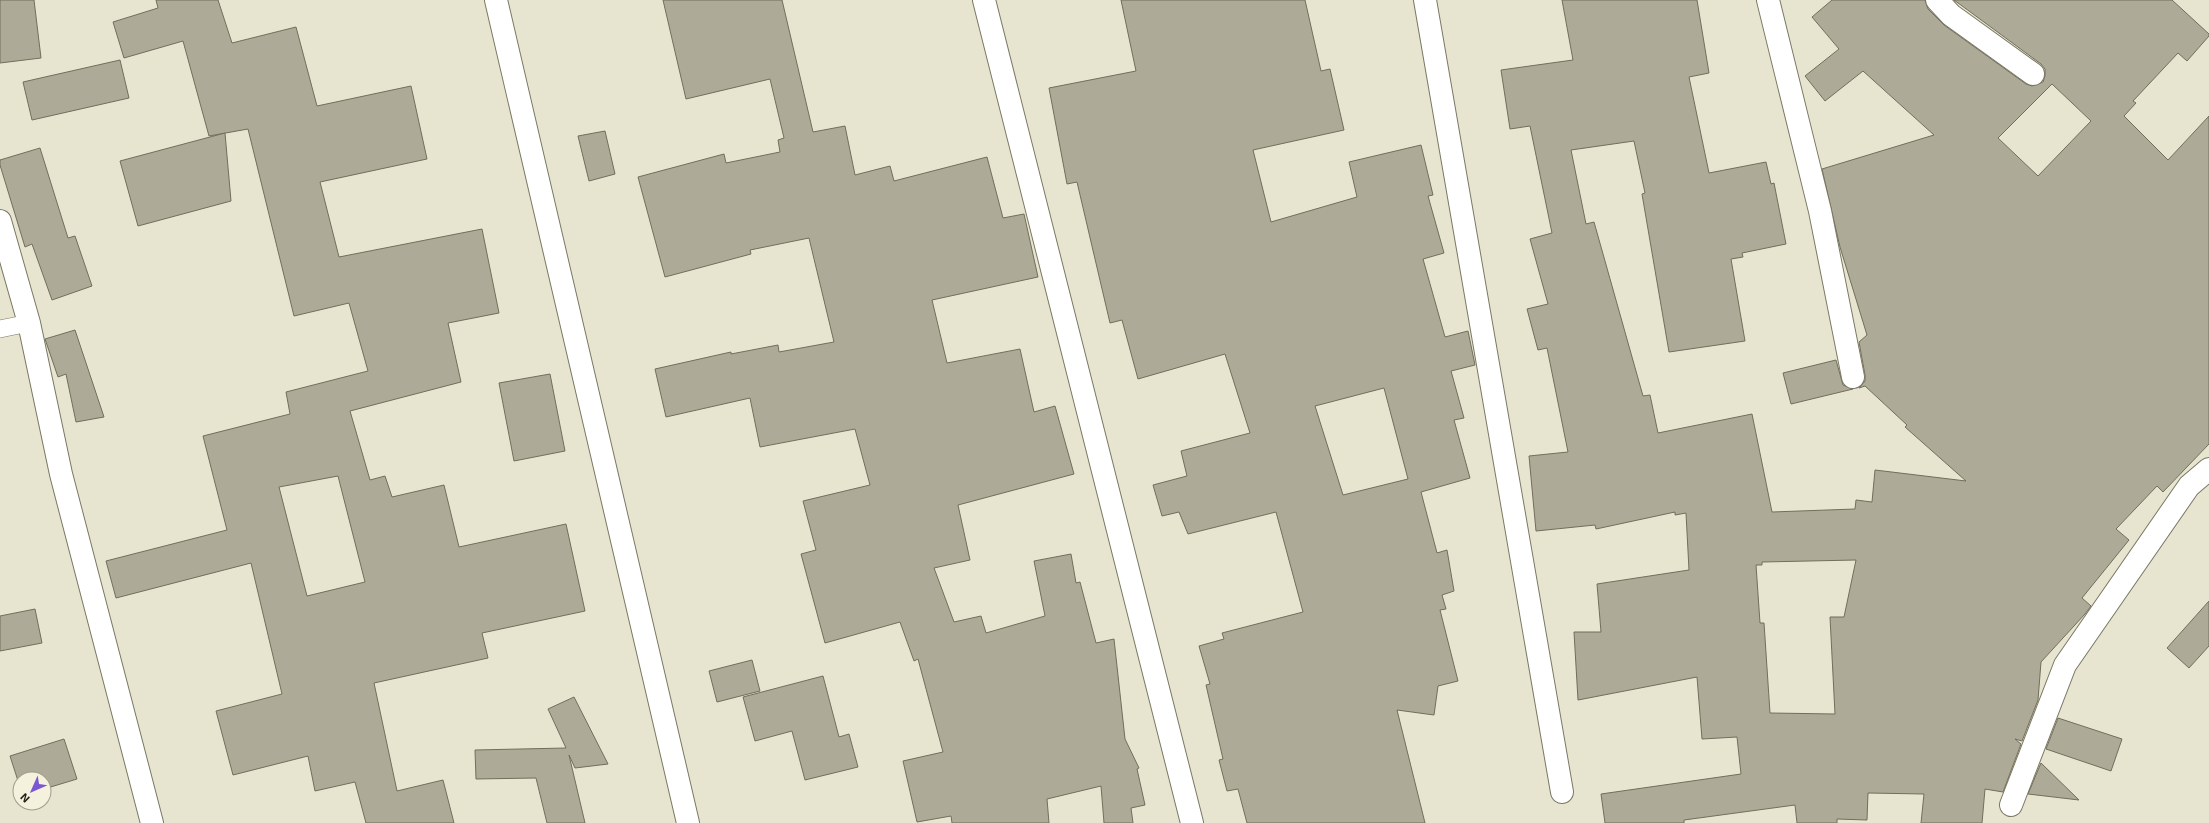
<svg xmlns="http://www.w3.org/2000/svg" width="2209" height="823" font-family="'Exo 2',sans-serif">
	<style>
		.building { fill: #adab97; stroke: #716f5c; fill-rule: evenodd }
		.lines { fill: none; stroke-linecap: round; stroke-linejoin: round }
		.service-casing { stroke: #7a7865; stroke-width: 18 }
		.minor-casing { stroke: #7a7865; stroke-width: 24 }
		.service { stroke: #fff; stroke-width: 17 }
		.minor { stroke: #fff; stroke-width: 22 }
	</style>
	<rect width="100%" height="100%" fill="#e7e4cf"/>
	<g class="building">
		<polygon points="0,0 34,0 41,58 0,63"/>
		<path d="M156,0H218L232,43L296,27L317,106L411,86L427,159L320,182L339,257L482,229L499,313L448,323L461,382L350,411L370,480L385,476L392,497L444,485L459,547L566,524L585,611L482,633L488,658L374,683L397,791L443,780L454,823H366L355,782L315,791L308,756L233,775L216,711L282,694L251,563L116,598L106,561L227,530L203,436L290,414L286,392L368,371L349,303L294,316L248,129L209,136L183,41L124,58L113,22L158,8ZM338,476L365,582L307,596L279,487Z"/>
		<polygon points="663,0 782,0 813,132 845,126 855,175 890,166 894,181 987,157 1003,218 1024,214 1038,277 932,300 947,363 1020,349 1034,412 1055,406 1074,474 958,505 970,560 934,568 954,622 981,616 986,633 1045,616 1034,561 1071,554 1076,583 1080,582 1096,643 1114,639 1125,739 1139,768 1137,769 1145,805 1131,808 1133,823 1104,823 1101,786 1047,799 1049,823 952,823 951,816 917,822 903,761 943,752 918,659 914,661 900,622 825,643 801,554 816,550 803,501 870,485 855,429 760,447 750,398 666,417 655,369 731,352 731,354 778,345 779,352 834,342 809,238 750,250 751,254 665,277 638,177 724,154 726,163 780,152 778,140 784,138 770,79 686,99"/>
		<path d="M1121,0H1305L1321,71L1330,69L1344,130L1253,150L1271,222L1357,197L1349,162L1421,145L1433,195L1428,196L1444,253L1423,259L1445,337L1468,331L1475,365L1451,371L1464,418L1454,420L1470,478L1421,492L1437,553L1447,550L1454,591L1442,595L1446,609L1440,610L1458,681L1438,686L1434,715L1397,710L1425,823H1247L1238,789L1227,791L1219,760L1223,759L1206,685L1210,684L1199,646L1224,639L1222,633L1303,612L1276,512L1188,534L1179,512L1162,516L1153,485L1187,476L1181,451L1250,433L1225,354L1138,379L1122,320L1110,323L1077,182L1067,184L1049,88L1136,71ZM1384,388L1408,479L1343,495L1315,406Z"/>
		<path d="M1562,0H1697L1709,73L1689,77L1709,173L1766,162L1771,184L1774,183L1786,244L1742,253L1743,257L1731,259L1745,341L1669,352L1642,194L1645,193L1634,141L1571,150L1586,224L1594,222L1643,396L1650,395L1658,433L1752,414L1772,512L1855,509L1856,500L1872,502L1875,470L1966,481L1905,427L1907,425L1865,386L1859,388L1865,381V375L1859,342L1867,335L1840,247L1822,169L1934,135L1863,71L1825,101L1805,76L1839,49L1812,17L1832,0H1925L1928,9L1944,25L2026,84L2032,86L2043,82L2045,76V69L2041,64L1954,0H2172L2209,34V36L2187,61L2178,53L2133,101L2136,103L2124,116L2168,160L2209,116V444L2163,492L2157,486L2116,529L2129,540L2082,598L2091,606L2085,614L2041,662L2038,700L2022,741L2015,739L2021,744L2003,792L1985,789L1982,823H1921L1924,794L1868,793L1867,820L1837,819V823H1797L1795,805L1684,820V823H1605L1601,794L1741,774L1737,737L1702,739L1697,677L1578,700L1574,632H1601L1597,584L1689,570L1686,513L1675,515V512L1596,529L1595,525L1536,531L1529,456L1568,452L1547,348L1538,350L1527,309L1548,304L1530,239L1552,233L1530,126L1510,129L1501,70L1573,60ZM2052,84L2091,121L2038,176L1998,138ZM1856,560L1844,617H1830L1835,714L1770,713L1764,623H1760L1756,565H1762V562Z"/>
		<polygon points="120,60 129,98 32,120 23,82"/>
		<polygon points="605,131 615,174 589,181 578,136"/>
		<polygon points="225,133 231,201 138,226 120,161"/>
		<polygon points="40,148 68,238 75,236 92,286 52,300 32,244 25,247 0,165 0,160"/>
		<polygon points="75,330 104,417 76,422 66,374 58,377 45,339"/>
		<polygon points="1836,360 1843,385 1853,389 1791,404 1783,373"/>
		<polygon points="550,374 565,451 514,461 499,383"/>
		<polygon points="2209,601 2209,646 2189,668 2167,648"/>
		<polygon points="35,609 42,643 0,651 0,616"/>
		<polygon points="752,660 760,691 717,702 709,671"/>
		<polygon points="823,676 839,737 849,734 858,767 805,780 792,731 755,741 743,697"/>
		<polygon points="574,697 608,764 575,768 569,755 585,823 547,823 536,778 476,779 475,750 566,748 548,709"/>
		<polygon points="2058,718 2122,739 2111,771 2046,749"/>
		<polygon points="64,739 77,779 44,789 44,779 20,779 20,787 10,756"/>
		<polygon points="2041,763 2079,800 2028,794"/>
	</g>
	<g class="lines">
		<defs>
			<polyline id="service" points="0,329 29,323"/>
			<g id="minor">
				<polyline points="496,0 688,823"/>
				<polyline points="984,0 1192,823"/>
				<polyline points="1425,0 1562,792"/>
				<polyline points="1768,0 1820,211 1853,377"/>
				<polyline points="1937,0 1951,15 2033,74"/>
				<polyline points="0,221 29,323 61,474 152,823"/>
				<polyline points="2011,805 2065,665 2189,486 2209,469"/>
			</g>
		</defs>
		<use href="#service" class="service-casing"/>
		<use href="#minor" class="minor-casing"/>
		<use href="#service" class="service"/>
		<use href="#minor" class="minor"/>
	</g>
	<g transform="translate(32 791) rotate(225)"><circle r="19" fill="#f4f1dc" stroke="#9f9d8d"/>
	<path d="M0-3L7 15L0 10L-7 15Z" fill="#7b58d2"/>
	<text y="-6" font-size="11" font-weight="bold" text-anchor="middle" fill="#201f17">N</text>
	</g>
</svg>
